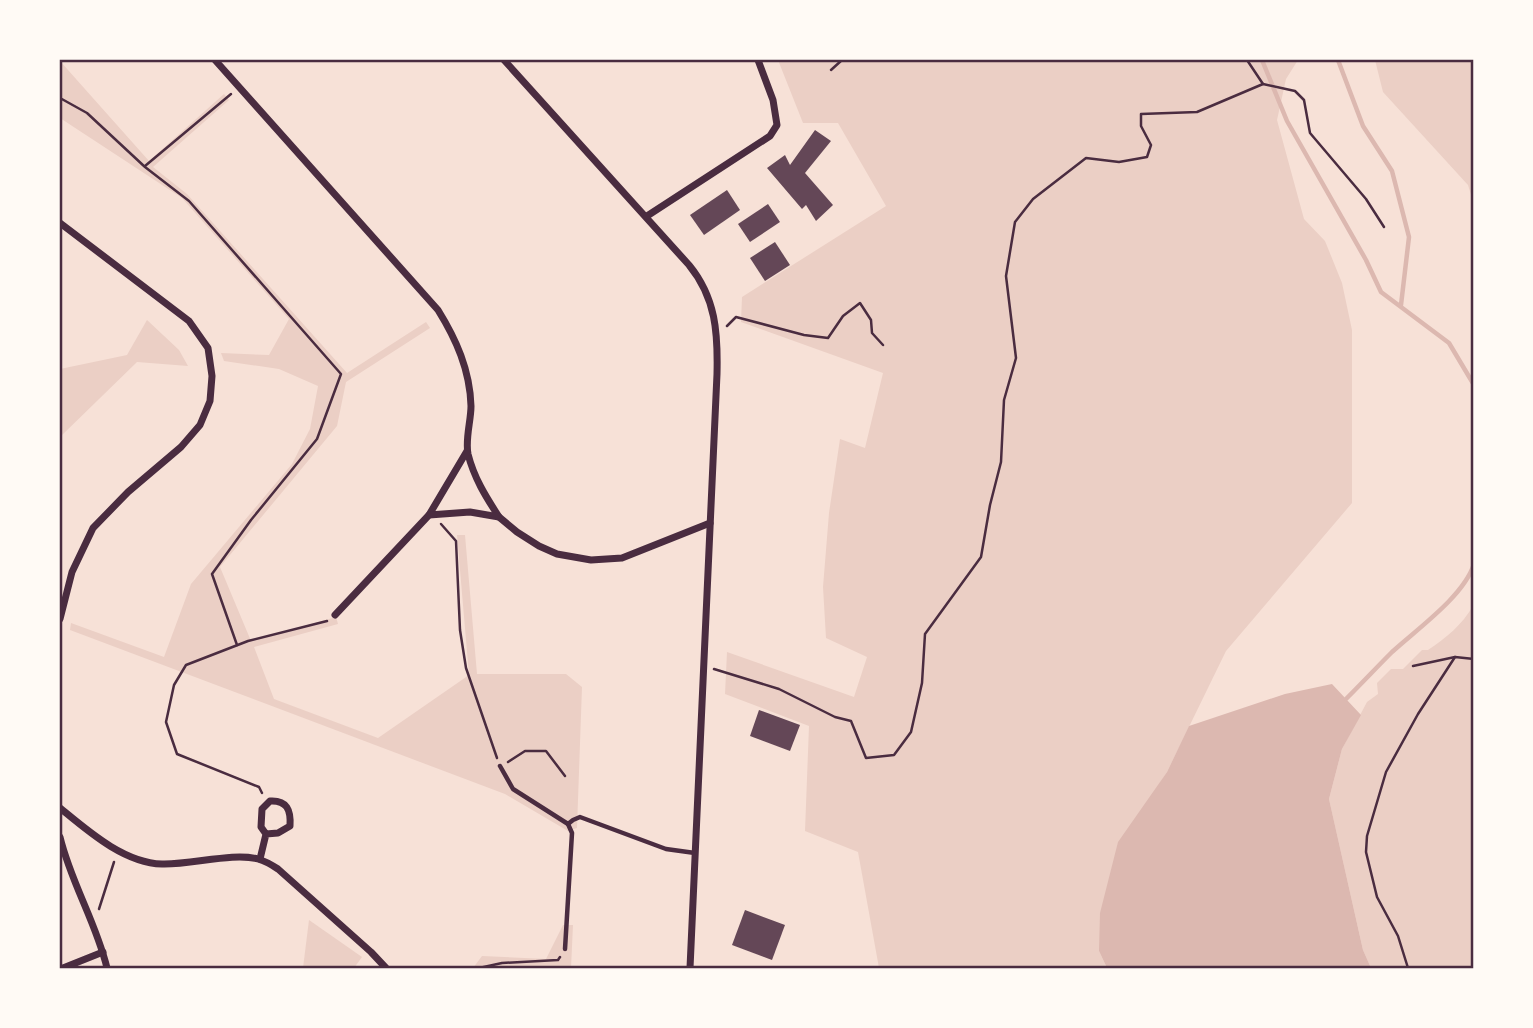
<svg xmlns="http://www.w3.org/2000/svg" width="1533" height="1028" font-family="'Sofia Sans Condensed',sans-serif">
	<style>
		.green { fill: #ebcfc5 }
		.water { fill: #dcb8b0 }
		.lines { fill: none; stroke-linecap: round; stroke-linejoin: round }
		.stream { stroke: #dcb8b0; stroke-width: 4.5 }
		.building { fill: #644757 }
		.path { stroke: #4a2c40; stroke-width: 2.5 }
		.service { stroke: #4a2c40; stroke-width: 4.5 }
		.minor { stroke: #4a2c40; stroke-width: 7 }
		.neatline { fill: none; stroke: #4a2c40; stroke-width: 2.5 }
	</style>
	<rect width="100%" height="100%" fill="#f7e1d7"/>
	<g class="green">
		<polygon points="778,60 1298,60 1286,79 1277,120 1304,219 1325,241 1342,283 1352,330 1352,503 1226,651 1167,772 1150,798 1099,951 1107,968 879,968 858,852 805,831 809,726 725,694 727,652 854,697 867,657 826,638 823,587 829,513 840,439 865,448 883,373 741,322 742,297 886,206 838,123 803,123"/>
		<polygon points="1375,60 1473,60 1473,201 1468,185 1383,92"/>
		<polygon points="60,61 149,161 224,94 229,100 153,167 187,194 347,373 426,322 430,328 346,382 337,426 220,567 251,641 336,617 338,624 254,647 274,699 378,738 469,675 457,535 465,535 477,674 566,674 582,687 577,828 568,831 505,794 70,630 71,623 164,657 191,584 292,464 310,429 318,386 279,369 224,361 221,353 269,355 289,319 182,198 60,118"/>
		<polygon points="147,320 179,350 188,366 137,362 60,437 60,369 127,355"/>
		<path d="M1473,606V968H1371L1363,950L1329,799L1342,749L1367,702L1378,694L1377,683L1391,669H1403L1422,650H1428C1446,638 1462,625 1473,606Z"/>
		<polygon points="309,920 362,957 354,968 303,968"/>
		<polygon points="563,925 573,925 571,968 473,968 482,956 546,959"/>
	</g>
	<polygon class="water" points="1332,684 1361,715 1342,749 1329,799 1363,950 1371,968 1107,968 1099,951 1100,913 1118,842 1167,772 1189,726 1285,694"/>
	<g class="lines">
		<g class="stream">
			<polyline points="1262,60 1287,121 1366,260 1381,292 1449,343 1474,385"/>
			<polyline points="1338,60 1363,126 1392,171 1409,237 1401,305"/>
			<path d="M1346,699C1362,683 1377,667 1392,652C1417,629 1464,596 1474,564"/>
		</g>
	</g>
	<g class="building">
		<polygon points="815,130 831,141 805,173 833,205 816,221 806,205 802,209 767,168 785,155 790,165"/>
		<polygon points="727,190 740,210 704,235 690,215"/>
		<polygon points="768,204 780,222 750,242 738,224"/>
		<polygon points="775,242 790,265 765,281 750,258"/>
		<polygon points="759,710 800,725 790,751 750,736"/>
		<polygon points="745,910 785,925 772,960 732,945"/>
	</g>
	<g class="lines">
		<g class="path">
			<polyline points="831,70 842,60"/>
			<polyline points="1263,84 1295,91 1304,100 1310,133 1366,199 1384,227"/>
			<polyline points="60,98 87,113 145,167 189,201 341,374 317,439 251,520 212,574 237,645"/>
			<polyline points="145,166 231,94"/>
			<polyline points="727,326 736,317 804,335 828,338 843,316 860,303 871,320 872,333 883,345"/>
			<polyline points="441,524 456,541 460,630 466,668 497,758"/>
			<polyline points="1413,666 1455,657"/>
			<polyline points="714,669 779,689 835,717 851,721 866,758 894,755 911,732 922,683 925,634 981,557 990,505 1001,462 1004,400 1016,358 1006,276 1015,222 1033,199 1086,158 1119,162 1147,157 1151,145 1141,126 1141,114 1197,112 1263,84 1247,60"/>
			<polyline points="508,762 525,751 546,751 565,776"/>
			<polyline points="262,793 259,787 177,754 166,722 174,685 186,665 248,641 327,621"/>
			<polyline points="99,909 114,862"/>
			<polyline points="479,968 502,963 558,960 560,957"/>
			<polyline points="1408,968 1398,936 1377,897 1366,852 1367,836 1386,772 1418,714 1455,657 1474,659"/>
		</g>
		<g class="service">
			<polyline points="500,766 513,789 568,824 573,820 580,817 666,849 695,853"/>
			<polyline points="565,949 572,833 568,824"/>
		</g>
		<g class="minor">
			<path d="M215,60L438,310C456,339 470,370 471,406C471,421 465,439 468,454C474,478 486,497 499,517"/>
			<path d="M504,60L689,265C716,298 718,333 717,374L690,968"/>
			<polyline points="647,216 770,136 777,125 773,100 758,60"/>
			<polyline points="60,223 189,321 208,348 212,376 210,401 200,425 181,447 128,492 93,528 72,572 60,619"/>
			<polyline points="429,515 467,451"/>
			<polyline points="335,615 429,515 470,512 499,517 517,532 539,546 557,554 591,560 622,558 710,523"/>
			<path d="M60,808C88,831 124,863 162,864C191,865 233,852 258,859C265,861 272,865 278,869L371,952L386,968"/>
			<path d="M60,837C71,883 96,922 107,968"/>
			<path d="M260,859L266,834L261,827L262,809L270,801C287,800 291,810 290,826L278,833L266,834"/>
			<polyline points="63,968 103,952"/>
		</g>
	</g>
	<rect width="1533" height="1028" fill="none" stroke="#fffaf5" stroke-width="122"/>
	<rect x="61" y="61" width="1411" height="906" class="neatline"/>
</svg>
